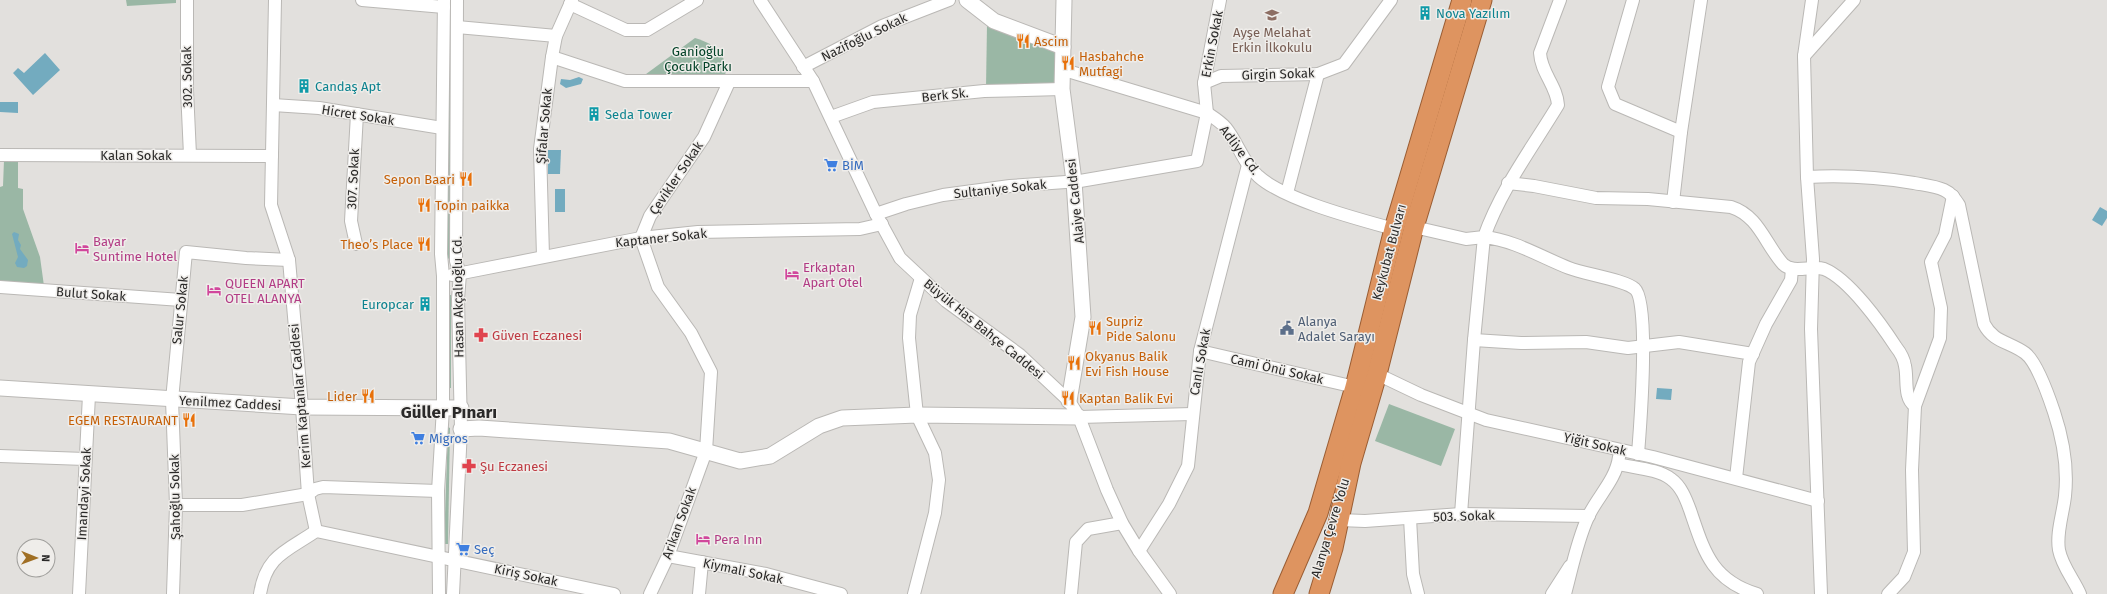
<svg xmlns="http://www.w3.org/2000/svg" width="2107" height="594" font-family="'Fira Sans',sans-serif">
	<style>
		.green { fill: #9ab7a5 }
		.water { fill: #73abbf }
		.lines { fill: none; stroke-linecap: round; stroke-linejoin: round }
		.minor-casing { stroke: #bab8b5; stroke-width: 14 }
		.tertiary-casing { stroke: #bab8b5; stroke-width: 17 }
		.trunk-casing { stroke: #9a5d33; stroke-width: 21 }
		.minor { stroke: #fff; stroke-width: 12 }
		.tertiary { stroke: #fff; stroke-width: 15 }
		.trunk { stroke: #de9460; stroke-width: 19 }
		.labels { text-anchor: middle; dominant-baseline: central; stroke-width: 3; stroke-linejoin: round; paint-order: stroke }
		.culture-label { font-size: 13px; fill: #0d838f; stroke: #efedea; text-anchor: start }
		.education-label { font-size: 13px; fill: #785e54; stroke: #efedea }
		.street-label { font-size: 13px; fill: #2a2928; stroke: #efedea }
		.food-label { font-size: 13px; fill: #c56008; stroke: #efedea; text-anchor: start }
		.park-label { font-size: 13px; fill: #014126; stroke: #efedea }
		.shop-label { font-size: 13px; fill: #366cbe; stroke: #efedea; text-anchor: start }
		.hotel-label { font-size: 13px; fill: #b23c85; stroke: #efedea; text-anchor: start }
		.service-label { font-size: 13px; fill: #4e5e75; stroke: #efedea; text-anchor: start }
		.health-label { font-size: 13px; fill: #be3a42; stroke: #efedea; text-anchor: start }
		.district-label { font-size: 17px; font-weight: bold; fill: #2a2928; stroke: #efedea }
	</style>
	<rect width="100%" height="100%" fill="#e2e0dd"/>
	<g class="green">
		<polygon points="126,0 176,0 176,3 127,6"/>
		<polygon points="447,0 452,0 452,258 446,259"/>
		<polygon points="987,25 1059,49 1058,86 986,87"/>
		<path d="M695,38C717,45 728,54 725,78L642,77Z"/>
		<polygon points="18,159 18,188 23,189 23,209 40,257 44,286 0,285 0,187 3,186 4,160"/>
		<rect x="448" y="295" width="3" height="93"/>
		<polygon points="1389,404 1455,429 1441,466 1375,441"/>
		<polygon points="448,427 450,428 448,544 444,544"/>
	</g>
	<g class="water">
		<polygon points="45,53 60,70 33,95 13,73 18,68 24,73"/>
		<polygon points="579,77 583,79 581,84 566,88 560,84 561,79 570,80"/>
		<polygon points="0,102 18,102 18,113 0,112"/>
		<polygon points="548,150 561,150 560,174 548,174"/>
		<rect x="555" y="189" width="10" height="23"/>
		<polygon points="2100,207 2107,211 2107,218 2102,226 2092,220"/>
		<polygon points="14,232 19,234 18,240 21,245 20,249 28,260 27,266 24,268 17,267 15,263 18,257 12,234"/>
		<polygon points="1657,388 1672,389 1671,400 1656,399"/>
	</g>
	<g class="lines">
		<defs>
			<g id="minor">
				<polyline points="187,0 187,90 190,155"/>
				<polyline points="275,0 271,205 289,260 302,407 308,494 316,531"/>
				<polyline points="362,0 444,7"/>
				<polyline points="760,0 813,81 876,214 900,258 946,301 1020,355 1069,401 1079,417 1107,490 1122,523 1139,551 1170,594"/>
				<polyline points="1633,0 1608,87 1615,104 1681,132"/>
				<polyline points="1812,0 1804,56 1807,177 1813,259 1811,329 1821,594"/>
				<polyline points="570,4 626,30 647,30 697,0"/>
				<polyline points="457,27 556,36"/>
				<polyline points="1804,56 1854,0"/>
				<polyline points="552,57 625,81 813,81"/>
				<polyline points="803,67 882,26 949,0"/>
				<path d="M1062,71L1071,72L1207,113C1213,117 1221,122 1226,128C1238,143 1243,163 1258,176C1284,200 1358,219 1394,229"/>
				<polyline points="1204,83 1221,76 1318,74 1344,64 1391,0"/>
				<polyline points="273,105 319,108 442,128"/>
				<polyline points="831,117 873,102 984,91 1062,89"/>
				<polyline points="0,155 272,156"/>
				<path d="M1807,177C1844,175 1878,177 1914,183C1924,185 1935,186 1944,190C1951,193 1955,199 1959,205L1984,324C1993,342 2010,342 2025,353C2037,362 2049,397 2054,412C2063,439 2068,468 2065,496C2063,514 2056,533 2059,550C2062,566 2074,580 2080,594"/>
				<path d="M1508,183L1534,186L1596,198L1648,199L1731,207C1759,216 1765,244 1783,264C1793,274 1812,265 1824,269C1849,279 1881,324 1896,347C1900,352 1904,359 1905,366C1908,378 1903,398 1915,406"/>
				<polyline points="1287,193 1318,74"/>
				<polyline points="1673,202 1681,132 1701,0"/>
				<polyline points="876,214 906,204 943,195 1010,186 1080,181 1197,161 1207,113 1204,83 1220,0"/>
				<path d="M1414,227L1466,239L1484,237C1501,189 1532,148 1558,105C1557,86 1541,73 1540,53L1560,0"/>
				<polyline points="356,244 351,221 357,114"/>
				<polyline points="543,256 540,149 552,57 556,36 572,0"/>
				<polyline points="452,275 641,238 698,232 860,229 882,224"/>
				<polyline points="0,287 181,300"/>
				<polyline points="1474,340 1521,343 1586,342 1628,348 1679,342 1753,354"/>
				<polyline points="1200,351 1355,387"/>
				<polyline points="1377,374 1421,395 1486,420 1653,457 1818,501"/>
				<polyline points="1079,417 1192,414"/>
				<polyline points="0,456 85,459"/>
				<path d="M1618,464C1635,468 1658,469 1671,479C1681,486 1686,499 1690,510C1704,551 1711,580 1757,594"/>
				<polyline points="1736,478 1749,362 1766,324 1791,280 1792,269"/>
				<polyline points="176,505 242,505 308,494 315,489 323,487 438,491"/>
				<path d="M1461,514L1474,340L1484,237C1514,240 1541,257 1569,268C1584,274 1626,280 1635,289C1650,302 1640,429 1638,454"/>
				<polyline points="1410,518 1413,574 1418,594"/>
				<polyline points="1339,520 1365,521 1461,514 1589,516"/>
				<polyline points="1139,551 1169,504 1188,466 1200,351 1248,165"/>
				<polyline points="668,556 766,574 841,594"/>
				<polyline points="79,594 89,395"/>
				<polyline points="173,594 176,505 172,400 186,252 246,258 289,260"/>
				<path d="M260,594C266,555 287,551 316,531L614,594"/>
				<polyline points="439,594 438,491 443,408 443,276 441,254 444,0"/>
				<polyline points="453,594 461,429 458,299 460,274 456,261 457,0"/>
				<polyline points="650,594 668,556 706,451 711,372 691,333 658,287 641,238 650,216 704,137 729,82"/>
				<polyline points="699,594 702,562"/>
				<polyline points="914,594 935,513 939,480 935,453 917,415 909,338 910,315 921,278"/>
				<polyline points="1071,594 1076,542 1088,529 1122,523"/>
				<polyline points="1552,594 1570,566"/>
				<path d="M1565,594C1572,568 1577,541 1588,517C1597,497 1616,480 1619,457"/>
				<polyline points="1888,594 1904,577 1914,552 1912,470 1915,406 1940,338 1941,308 1931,262 1945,235 1953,196"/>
			</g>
			<g id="tertiary">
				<polyline points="967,0 994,21 1063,47"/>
				<polyline points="1064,0 1062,89 1074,181 1083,317 1069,401"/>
				<polyline points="0,388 302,407 461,408"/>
				<polyline points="461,429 479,428 669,441 740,461 770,456 819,426 842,418 917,415 1079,417"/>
			</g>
			<g id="trunk">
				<polyline points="1283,594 1318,513 1355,387 1394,229 1462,0"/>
				<polyline points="1319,594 1333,548 1351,463 1377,374 1414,227 1482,0"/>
			</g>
		</defs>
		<use href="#minor" class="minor-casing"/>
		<use href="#tertiary" class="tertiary-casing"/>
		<use href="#trunk" class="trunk-casing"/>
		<use href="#minor" class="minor"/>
		<use href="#tertiary" class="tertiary"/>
		<use href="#trunk" class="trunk"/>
	</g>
	<defs>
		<symbol id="building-bare" viewBox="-9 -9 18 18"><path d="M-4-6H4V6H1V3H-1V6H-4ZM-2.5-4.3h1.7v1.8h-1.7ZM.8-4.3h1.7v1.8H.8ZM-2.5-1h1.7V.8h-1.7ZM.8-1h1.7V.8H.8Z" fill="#0f9aa8" stroke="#efedea" stroke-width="2.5" paint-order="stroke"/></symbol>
		<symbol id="school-bare" viewBox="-9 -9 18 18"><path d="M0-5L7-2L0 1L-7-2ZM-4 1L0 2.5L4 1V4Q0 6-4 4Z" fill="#8d6e63" stroke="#efedea" stroke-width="2.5" paint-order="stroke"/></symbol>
		<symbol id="restaurant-bare" viewBox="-9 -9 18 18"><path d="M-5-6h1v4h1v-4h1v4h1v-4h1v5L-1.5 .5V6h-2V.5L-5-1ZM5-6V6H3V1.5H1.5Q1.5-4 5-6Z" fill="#e8710a" stroke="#efedea" stroke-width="2.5" paint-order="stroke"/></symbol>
		<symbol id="supermarket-bare" viewBox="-9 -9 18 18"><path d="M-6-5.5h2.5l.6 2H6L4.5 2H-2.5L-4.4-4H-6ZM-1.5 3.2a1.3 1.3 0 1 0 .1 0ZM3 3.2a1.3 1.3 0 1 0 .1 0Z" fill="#3f7fe0" stroke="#efedea" stroke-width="2.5" paint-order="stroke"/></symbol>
		<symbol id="hotel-bare" viewBox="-9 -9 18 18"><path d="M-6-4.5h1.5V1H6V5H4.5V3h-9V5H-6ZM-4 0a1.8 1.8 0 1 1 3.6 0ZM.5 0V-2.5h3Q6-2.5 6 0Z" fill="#d1479c" stroke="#efedea" stroke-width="2.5" paint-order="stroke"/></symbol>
		<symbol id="civic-bare" viewBox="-9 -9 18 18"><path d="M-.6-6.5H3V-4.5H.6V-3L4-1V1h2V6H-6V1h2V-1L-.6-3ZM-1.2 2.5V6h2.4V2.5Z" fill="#5c6f8a" stroke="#efedea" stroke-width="2.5" paint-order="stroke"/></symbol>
		<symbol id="pharmacy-bare" viewBox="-9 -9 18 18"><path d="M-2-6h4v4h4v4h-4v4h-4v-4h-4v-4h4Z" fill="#e0444e" stroke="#efedea" stroke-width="2.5" paint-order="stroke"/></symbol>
	</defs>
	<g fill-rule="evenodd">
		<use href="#building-bare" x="1415" y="3" width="20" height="20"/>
		<use href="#school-bare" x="1262" y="5" width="20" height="20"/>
		<use href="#restaurant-bare" x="1013" y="31" width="20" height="20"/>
		<use href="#restaurant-bare" x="1058" y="53" width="20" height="20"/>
		<use href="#building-bare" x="294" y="76" width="20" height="20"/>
		<use href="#building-bare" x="584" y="104" width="20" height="20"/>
		<use href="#supermarket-bare" x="821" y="155" width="20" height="20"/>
		<use href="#restaurant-bare" x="456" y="169" width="20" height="20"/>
		<use href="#restaurant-bare" x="414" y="195" width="20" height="20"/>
		<use href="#restaurant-bare" x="414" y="234" width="20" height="20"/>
		<use href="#hotel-bare" x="72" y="238" width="20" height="20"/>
		<use href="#hotel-bare" x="782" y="264" width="20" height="20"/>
		<use href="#hotel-bare" x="204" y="280" width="20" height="20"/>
		<use href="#building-bare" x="415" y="294" width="20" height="20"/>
		<use href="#restaurant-bare" x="1085" y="318" width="20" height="20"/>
		<use href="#civic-bare" x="1277" y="318" width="20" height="20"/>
		<use href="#pharmacy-bare" x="471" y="325" width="20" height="20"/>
		<use href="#restaurant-bare" x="1064" y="353" width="20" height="20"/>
		<use href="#restaurant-bare" x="358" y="386" width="20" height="20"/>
		<use href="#restaurant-bare" x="1058" y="388" width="20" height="20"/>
		<use href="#restaurant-bare" x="179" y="410" width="20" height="20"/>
		<use href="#supermarket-bare" x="408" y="428" width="20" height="20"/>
		<use href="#pharmacy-bare" x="459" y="456" width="20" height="20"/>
		<use href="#hotel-bare" x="693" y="529" width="20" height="20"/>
		<use href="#supermarket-bare" x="453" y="539" width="20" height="20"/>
	</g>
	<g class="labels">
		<g class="culture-label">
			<text x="1436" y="13">Nova Yazılım</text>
			<text x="315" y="86">Candaş Apt</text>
			<text x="605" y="114">Seda Tower</text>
			<text x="414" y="304" text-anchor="end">Europcar</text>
		</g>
		<g class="education-label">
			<text x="1272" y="32">Ayşe Melahat<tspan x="1272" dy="15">Erkin İlkokulu</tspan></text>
		</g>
		<g class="street-label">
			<text transform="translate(864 37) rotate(-26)">Nazifoğlu Sokak</text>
			<text transform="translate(1212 44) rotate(-79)">Erkin Sokak</text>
			<text transform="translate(1278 74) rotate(-2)">Girgin Sokak</text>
			<text transform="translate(187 77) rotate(-91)">302. Sokak</text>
			<text transform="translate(945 95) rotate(-6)">Berk Sk.</text>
			<text transform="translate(358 115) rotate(9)">Hicret Sokak</text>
			<text transform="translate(544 126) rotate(-85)">Şifalar Sokak</text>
			<text transform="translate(1240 150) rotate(53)">Adliye Cd.</text>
			<text x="136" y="155">Kalan Sokak</text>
			<text transform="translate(676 178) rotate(-56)">Çevikler Sokak</text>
			<text transform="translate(353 179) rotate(-87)">307. Sokak</text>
			<text transform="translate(1000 189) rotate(-6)">Sultaniye Sokak</text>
			<text transform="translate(1075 201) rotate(-96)">Alaiye Caddesi</text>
			<text transform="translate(661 238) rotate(-6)">Kaptaner Sokak</text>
			<text transform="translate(1389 252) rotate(-75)">Keykubat Bulvarı</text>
			<text transform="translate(91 294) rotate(4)">Bulut Sokak</text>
			<text transform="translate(458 297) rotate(-91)">Hasan Akçalıoğlu Cd.</text>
			<text transform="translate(180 310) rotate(-84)">Salur Sokak</text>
			<text transform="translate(984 329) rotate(39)">Büyük Has Bahçe Caddesi</text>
			<text transform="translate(1200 362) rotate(-80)">Canlı Sokak</text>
			<text transform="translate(1277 369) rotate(13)">Cami Önü Sokak</text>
			<text transform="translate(300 396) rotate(-95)">Kerim Kaptanlar Caddesi</text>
			<text transform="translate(230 403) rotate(3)">Yenilmez Caddesi</text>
			<text transform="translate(1595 444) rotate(13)">Yiğit Sokak</text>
			<text transform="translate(84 494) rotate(-87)">Imandayi Sokak</text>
			<text transform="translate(175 497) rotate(-91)">Şahoğlu Sokak</text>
			<text transform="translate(1464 516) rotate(-2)">503. Sokak</text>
			<text transform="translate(679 523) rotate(-70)">Arikan Sokak</text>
			<text transform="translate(1330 528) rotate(-73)">Alanya Çevre Yolu</text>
			<text transform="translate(743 571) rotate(12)">Kiymali Sokak</text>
			<text transform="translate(526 575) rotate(12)">Kiriş Sokak</text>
		</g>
		<g class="food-label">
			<text x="1034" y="41">Ascim</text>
			<text x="1079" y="56">Hasbahche<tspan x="1079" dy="15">Mutfagi</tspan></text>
			<text x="455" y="179" text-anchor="end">Sepon Baari</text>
			<text x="435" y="205">Topin paikka</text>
			<text x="413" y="244" text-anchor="end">Theo’s Place</text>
			<text x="1106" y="321">Supriz<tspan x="1106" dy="15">Pide Salonu</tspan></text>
			<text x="1085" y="356">Okyanus Balik<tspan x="1085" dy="15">Evi Fish House</tspan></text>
			<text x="357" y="396" text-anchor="end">Lider</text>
			<text x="1079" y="398">Kaptan Balik Evi</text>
			<text x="178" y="420" text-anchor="end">EGEM RESTAURANT</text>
		</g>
		<g class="park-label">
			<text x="698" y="51">Ganioğlu<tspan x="698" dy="15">Çocuk Parkı</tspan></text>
		</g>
		<g class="shop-label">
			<text x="842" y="165">BİM</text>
			<text x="429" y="438">Migros</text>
			<text x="474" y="549">Seç</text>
		</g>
		<g class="hotel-label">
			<text x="93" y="241">Bayar<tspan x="93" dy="15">Suntime Hotel</tspan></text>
			<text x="803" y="267">Erkaptan<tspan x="803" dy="15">Apart Otel</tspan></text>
			<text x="225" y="283">QUEEN APART<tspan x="225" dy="15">OTEL ALANYA</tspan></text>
			<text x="714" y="539">Pera Inn</text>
		</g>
		<g class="service-label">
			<text x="1298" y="321">Alanya<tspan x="1298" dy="15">Adalet Sarayı</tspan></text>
		</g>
		<g class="health-label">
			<text x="492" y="335">Güven Eczanesi</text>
			<text x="480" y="466">Şu Eczanesi</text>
		</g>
		<g class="district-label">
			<text x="449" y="412">Güller Pınarı</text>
		</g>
	</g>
	<g transform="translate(36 558) rotate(91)"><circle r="19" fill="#efedea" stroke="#a09f9c"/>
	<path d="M0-3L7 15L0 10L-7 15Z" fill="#a06f24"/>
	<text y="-6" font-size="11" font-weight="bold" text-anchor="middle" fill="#2a2928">N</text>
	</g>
</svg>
